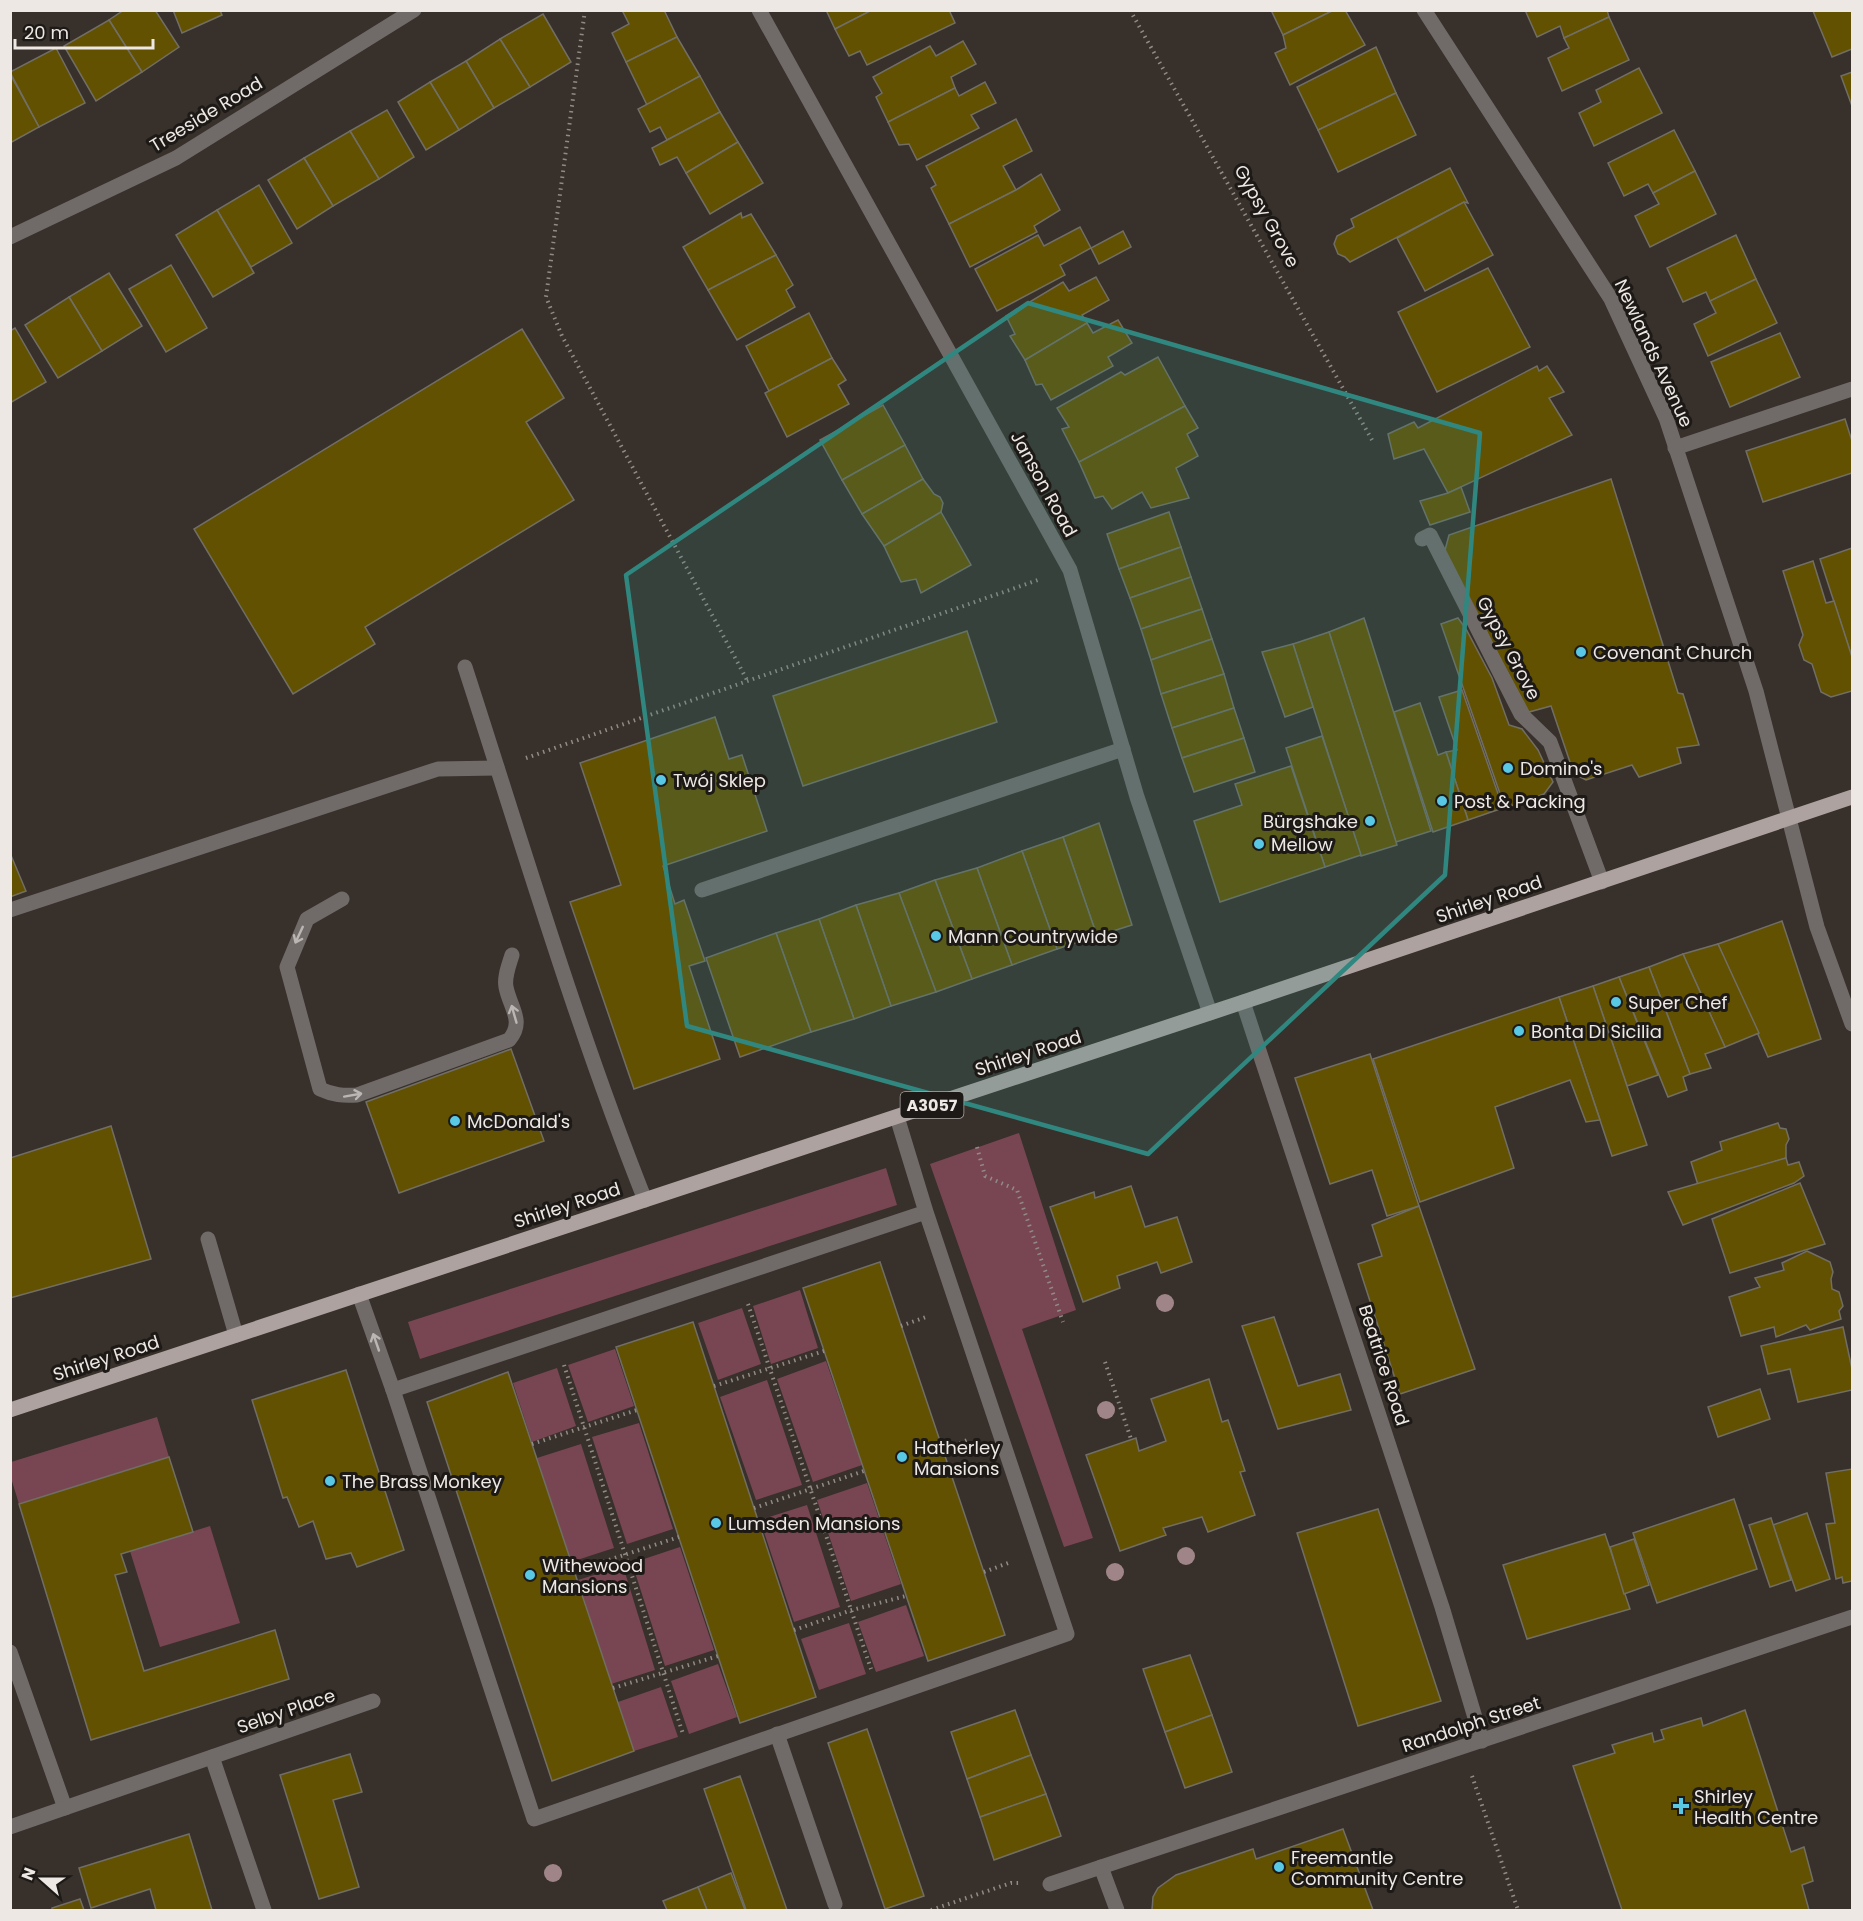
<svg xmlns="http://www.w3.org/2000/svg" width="1863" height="1921" font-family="Poppins,sans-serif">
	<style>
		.green { fill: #784652 }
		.building { fill: #625100; stroke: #716e65; stroke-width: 1.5 }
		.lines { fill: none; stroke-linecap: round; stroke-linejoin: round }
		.path { stroke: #918b86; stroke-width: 4; stroke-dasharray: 1.5 4.5; stroke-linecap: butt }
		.service { stroke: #706b69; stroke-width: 15 }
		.minor { stroke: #706b69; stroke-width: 15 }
		.primary { stroke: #ada29f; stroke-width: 15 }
		.tree { fill: #a08588 }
		.oneway { stroke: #bbb6b3 }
		.marked { fill: #308780; fill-opacity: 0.2; stroke: #308780; stroke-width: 4.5; stroke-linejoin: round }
		.poi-dot { fill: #59c8e5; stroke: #1c1916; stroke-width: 2 }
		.labels { text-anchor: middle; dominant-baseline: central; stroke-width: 6; stroke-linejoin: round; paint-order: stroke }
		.shield { fill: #1c1916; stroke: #aeaaa6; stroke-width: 1.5 }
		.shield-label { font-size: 16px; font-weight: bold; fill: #ede8e4 }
		.street-label { font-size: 18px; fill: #ede8e4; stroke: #1c1916 }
		.poi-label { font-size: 18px; fill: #ede8e4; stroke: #1c1916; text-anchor: start }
	</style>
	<rect width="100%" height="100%" fill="#38302a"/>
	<g class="green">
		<polygon points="1019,1133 1076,1310 1022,1329 1093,1538 1064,1547 930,1164"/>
		<polygon points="886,1168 897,1205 420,1359 408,1322"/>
		<polygon points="800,1290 818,1348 771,1364 753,1306"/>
		<polygon points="742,1308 761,1364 718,1380 698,1323"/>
		<polygon points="615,1349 634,1406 588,1422 568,1365"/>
		<polygon points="826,1361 862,1465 813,1482 777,1379"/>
		<polygon points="557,1368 576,1426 532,1442 513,1383"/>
		<polygon points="767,1380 802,1485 756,1500 720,1397"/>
		<polygon points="157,1417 169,1457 19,1504 11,1478 11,1462"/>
		<polygon points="639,1423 673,1529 627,1544 592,1437"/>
		<polygon points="581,1444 614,1548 571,1562 537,1458"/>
		<polygon points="867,1483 901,1584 851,1601 817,1500"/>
		<polygon points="807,1505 840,1607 794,1622 760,1520"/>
		<polygon points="210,1526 240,1623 160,1647 130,1551"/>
		<polygon points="680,1547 714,1650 665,1666 632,1563"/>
		<polygon points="623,1566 655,1670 611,1684 578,1580"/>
		<polygon points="906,1605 924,1656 876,1672 858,1622"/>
		<polygon points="849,1623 866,1674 819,1690 801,1639"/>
		<polygon points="718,1664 737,1717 689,1734 671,1681"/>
		<polygon points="661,1687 678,1737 634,1751 618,1702"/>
	</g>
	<g class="building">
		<polygon points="124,10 155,10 179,47 142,72 109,20"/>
		<polygon points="173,10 220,10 222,15 182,33"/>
		<polygon points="622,10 664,10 677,37 626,62 612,33 629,24"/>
		<polygon points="826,10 872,10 835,29"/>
		<polygon points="872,10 949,10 955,23 867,65 860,51 849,56 835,29"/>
		<polygon points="1271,10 1334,10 1283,35"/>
		<polygon points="1334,10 1345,10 1365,45 1290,85 1275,53 1286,48 1283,35"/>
		<polygon points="1525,10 1607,10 1609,17 1564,38 1560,26 1537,37"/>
		<polygon points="1852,10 1852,49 1832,57 1813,11"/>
		<polygon points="543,14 571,62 530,87 500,39"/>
		<polygon points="1609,17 1629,60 1562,91 1548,58 1569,48 1564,38"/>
		<polygon points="109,20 142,72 96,101 64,46"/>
		<polygon points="677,37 700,76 647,105 626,62"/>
		<polygon points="500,39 530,87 494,108 466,61"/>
		<polygon points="963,41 976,64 951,77 955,88 888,122 876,97 882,93 873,77 930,46 936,56"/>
		<polygon points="1376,47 1396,93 1318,130 1297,87"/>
		<polygon points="56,48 85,103 39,127 10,72"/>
		<polygon points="466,61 494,108 459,130 430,82"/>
		<polygon points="1639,68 1662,113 1594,146 1579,113 1601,102 1596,90"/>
		<polygon points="1852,72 1852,106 1841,76"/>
		<polygon points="10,74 39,127 10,143"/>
		<polygon points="700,76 720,112 667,140 660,127 650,132 638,109"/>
		<polygon points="430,82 459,130 426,150 398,102"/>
		<polygon points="985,82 996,103 971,115 979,128 917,160 909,144 899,145 888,122 955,88 959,96"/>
		<polygon points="1396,93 1416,135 1338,172 1318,130"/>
		<polygon points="387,110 414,157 379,179 350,131"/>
		<polygon points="720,112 738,142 686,173 677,157 660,165 652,148"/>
		<polygon points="1016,119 1032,151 1003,166 1016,190 949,224 931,188 936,185 926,166"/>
		<polygon points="1674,130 1695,171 1653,193 1648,184 1624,196 1608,163"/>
		<polygon points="350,131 379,179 333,206 304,158"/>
		<polygon points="738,142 763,183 710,214 686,173"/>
		<polygon points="304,158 333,206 297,229 268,180"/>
		<polygon points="1450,168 1468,203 1464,202 1350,262 1345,257 1338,254 1334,244 1337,236 1354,227 1351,219"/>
		<polygon points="1695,171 1716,214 1650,247 1635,216 1659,204 1653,193"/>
		<polygon points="1041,174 1060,210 1034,226 1037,232 970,267 949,224 1016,190"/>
		<polygon points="259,185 292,243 251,267 217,210"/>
		<polygon points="1464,202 1493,255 1425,291 1397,238"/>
		<polygon points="217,210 254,273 213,297 176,235"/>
		<polygon points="741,213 742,218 751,214 776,255 708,290 683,247"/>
		<polygon points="1080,227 1091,248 1060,265 1065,275 997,311 975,269 1038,235 1044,246"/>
		<polygon points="1123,231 1131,247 1099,264 1091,248"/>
		<polygon points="1736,235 1756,279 1710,301 1706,292 1683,302 1667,268"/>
		<polygon points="776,255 793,285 786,290 795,307 737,340 708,290"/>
		<polygon points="171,265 207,328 166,352 129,289"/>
		<polygon points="1488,268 1530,347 1437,392 1398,312"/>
		<polygon points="109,273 142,326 102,351 69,297"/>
		<polygon points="1096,277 1109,300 1082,315 1087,323 1025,360 1010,336 1015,334 1006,316 1063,282 1069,291"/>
		<polygon points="1756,279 1777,323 1708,356 1694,324 1716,313 1710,301"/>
		<polygon points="69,297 102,351 58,378 25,325"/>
		<polygon points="809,313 832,358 769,391 746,346"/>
		<polygon points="1118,320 1132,343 1108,357 1113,366 1051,400 1042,384 1036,385 1025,360 1087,323 1093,333"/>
		<polygon points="15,328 46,382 10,403 10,331"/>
		<polygon points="522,329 564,398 526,422 574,500 365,627 375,644 293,694 194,529"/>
		<polygon points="1780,333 1800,377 1730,407 1711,362"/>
		<polygon points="1158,357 1185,406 1079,462 1062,429 1069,427 1057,408 1121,372 1125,375"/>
		<polygon points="832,358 846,380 838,385 849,404 787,437 765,393"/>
		<polygon points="1537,366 1539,371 1547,366 1564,392 1549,398 1572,435 1448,493 1424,449 1394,459 1388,434 1414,422 1418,428"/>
		<polygon points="883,405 905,445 842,480 820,440"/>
		<polygon points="1185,406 1198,428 1187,434 1198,456 1176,468 1189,498 1151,508 1142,492 1112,509 1103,496 1095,498 1079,462"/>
		<polygon points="1845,419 1852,441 1852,473 1763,502 1746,451"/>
		<polygon points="905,445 923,479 862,514 842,480"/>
		<polygon points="923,479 934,494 940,497 943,503 941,512 884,546 862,514"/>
		<polygon points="1611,479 1678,693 1683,694 1699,745 1677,748 1681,763 1639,777 1632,765 1586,780 1574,774 1551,706 1529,712 1444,554 1449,535"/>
		<polygon points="1461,487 1470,512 1430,525 1420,501 1448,493"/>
		<polygon points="941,512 971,565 921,593 916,579 901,582 884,546"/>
		<polygon points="1169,512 1181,547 1119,569 1107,534"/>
		<polygon points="1181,547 1191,577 1130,598 1119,569"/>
		<polygon points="1852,548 1852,657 1820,559"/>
		<polygon points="1813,561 1826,603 1834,601 1852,657 1852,691 1831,697 1821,692 1812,664 1804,660 1799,645 1803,635 1783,571"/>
		<polygon points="1191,577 1202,609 1141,629 1130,598"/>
		<polygon points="1202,609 1212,639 1151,660 1141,629"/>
		<polygon points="1364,618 1431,831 1396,842 1329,632"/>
		<polygon points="1458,618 1466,629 1492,678 1509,725 1522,729 1538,750 1553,782 1544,794 1505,808 1441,624"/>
		<polygon points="967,631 997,722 803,786 773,696"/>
		<polygon points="1329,632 1397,845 1361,856 1293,644"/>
		<polygon points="1212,639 1224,674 1161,694 1151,660"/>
		<polygon points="1293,644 1313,707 1285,717 1262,652"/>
		<polygon points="1224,674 1234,708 1172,728 1161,694"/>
		<polygon points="1462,690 1503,808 1468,820 1446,752 1457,750 1439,697"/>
		<polygon points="1420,703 1438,755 1446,752 1468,820 1433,832 1394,712"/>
		<polygon points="1234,708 1244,738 1182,758 1172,728"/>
		<polygon points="715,717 729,759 742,755 767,831 663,866 675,904 684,900 705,961 689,966 720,1059 634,1089 570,902 621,885 580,763"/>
		<polygon points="1322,736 1361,855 1325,867 1286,748"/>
		<polygon points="1244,738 1255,772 1194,792 1182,758"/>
		<polygon points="1291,766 1325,867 1220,902 1194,821 1242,805 1235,784"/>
		<polygon points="1099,823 1132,925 1097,936 1063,837"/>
		<polygon points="1063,837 1097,936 1057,949 1022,851"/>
		<polygon points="1022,851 1057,949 1012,965 977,868"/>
		<polygon points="10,853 26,891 10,897"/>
		<polygon points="977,868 1012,965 972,979 935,880"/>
		<polygon points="935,880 972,979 936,992 899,893"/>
		<polygon points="899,893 936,992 891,1006 856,905"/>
		<polygon points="856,905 891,1006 854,1019 819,919"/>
		<polygon points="819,919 854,1019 811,1032 776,933"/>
		<polygon points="1782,921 1821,1039 1768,1057 1718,944"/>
		<polygon points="776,933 811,1032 740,1057 706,958"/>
		<polygon points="1718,944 1759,1033 1725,1047 1683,954"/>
		<polygon points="1683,954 1725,1047 1705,1054 1711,1068 1690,1074 1649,967"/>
		<polygon points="1649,967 1690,1074 1683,1077 1687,1090 1668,1097 1619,977"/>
		<polygon points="1619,977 1658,1075 1627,1086 1593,986"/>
		<polygon points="1593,986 1647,1145 1612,1156 1559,997"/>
		<polygon points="1559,997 1600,1120 1586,1122 1570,1080 1495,1107 1514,1168 1420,1202 1373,1059"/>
		<polygon points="511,1049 544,1141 399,1193 366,1102"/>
		<polygon points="1370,1054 1419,1206 1387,1216 1372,1170 1330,1184 1295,1078"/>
		<polygon points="1778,1123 1780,1128 1786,1129 1789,1139 1786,1145 1786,1158 1698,1185 1691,1162 1722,1150 1720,1142"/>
		<polygon points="111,1126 151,1259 10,1298 10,1158"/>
		<polygon points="1786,1158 1788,1165 1799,1162 1804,1176 1794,1183 1683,1225 1668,1192"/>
		<polygon points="1800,1183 1825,1244 1730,1273 1712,1219"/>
		<polygon points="1131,1186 1145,1227 1177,1217 1192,1262 1161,1273 1157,1262 1117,1276 1120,1288 1083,1302 1050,1207 1094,1192 1095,1198"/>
		<polygon points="1419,1206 1475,1369 1400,1394 1358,1264 1382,1256 1372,1225"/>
		<polygon points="1807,1251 1830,1262 1833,1272 1831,1279 1832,1289 1839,1292 1843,1306 1839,1311 1841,1319 1810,1330 1806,1325 1776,1337 1774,1327 1741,1336 1729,1297 1760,1287 1755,1278 1784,1270 1782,1263"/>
		<polygon points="880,1262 1005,1635 928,1661 803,1288"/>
		<polygon points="1274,1317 1298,1386 1340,1374 1351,1410 1278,1429 1242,1326"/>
		<polygon points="693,1322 816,1697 740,1723 616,1347"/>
		<polygon points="1843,1327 1852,1369 1852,1390 1798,1402 1790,1369 1768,1374 1761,1346"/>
		<polygon points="346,1370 404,1550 357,1567 351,1553 326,1559 313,1521 299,1527 287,1497 283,1498 252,1400"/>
		<polygon points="508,1372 634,1751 552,1781 427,1402"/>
		<polygon points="1209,1379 1222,1422 1228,1420 1245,1471 1240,1472 1255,1515 1208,1532 1202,1517 1163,1528 1166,1535 1120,1551 1086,1455 1136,1438 1139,1451 1166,1441 1151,1399"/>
		<polygon points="1760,1389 1770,1419 1718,1437 1708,1407"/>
		<polygon points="169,1457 193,1532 121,1554 127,1572 115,1575 144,1671 275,1630 289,1679 91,1740 19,1504"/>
		<polygon points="1852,1469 1852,1581 1843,1583 1842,1577 1836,1579 1826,1524 1835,1523 1826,1473"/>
		<polygon points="1734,1499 1757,1569 1657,1603 1633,1533"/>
		<polygon points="1378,1509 1441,1701 1358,1726 1297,1533"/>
		<polygon points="1807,1513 1830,1579 1796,1591 1773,1525"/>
		<polygon points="1771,1518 1791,1580 1770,1587 1749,1525"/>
		<polygon points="1605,1534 1630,1609 1527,1639 1503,1565"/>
		<polygon points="1634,1539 1649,1585 1624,1594 1610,1547"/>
		<polygon points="1190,1655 1212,1715 1165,1732 1143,1669"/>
		<polygon points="1015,1710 1031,1755 967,1779 951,1732"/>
		<polygon points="1745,1710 1791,1852 1804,1847 1813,1881 1802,1885 1809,1910 1622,1910 1573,1766 1615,1753 1612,1745 1652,1733 1654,1742 1664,1739 1661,1730 1701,1718 1703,1726"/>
		<polygon points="1212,1715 1232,1772 1185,1788 1165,1732"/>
		<polygon points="867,1729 924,1896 885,1909 828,1743"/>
		<polygon points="350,1754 362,1792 333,1800 359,1887 319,1899 280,1775"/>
		<polygon points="1031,1755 1046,1794 980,1817 967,1779"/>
		<polygon points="740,1776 787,1910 746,1910 704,1789"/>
		<polygon points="1046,1794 1061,1836 994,1860 980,1817"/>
		<polygon points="1343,1829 1373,1910 1152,1910 1153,1897 1158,1888 1176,1875 1253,1849 1256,1859"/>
		<polygon points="189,1834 212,1910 156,1910 150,1889 91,1908 79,1868"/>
		<polygon points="731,1873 745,1910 707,1910 698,1887"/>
		<polygon points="698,1887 707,1910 667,1910 663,1901"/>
		<polygon points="80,1899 84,1910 52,1910 52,1908"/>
	</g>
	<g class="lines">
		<g class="path">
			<polyline points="585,10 546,297 562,336 747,680"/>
			<polyline points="1130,10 1372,440"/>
			<polyline points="526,758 1041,579"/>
			<polyline points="977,1147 985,1176 1017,1190 1063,1322"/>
			<polyline points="748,1304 871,1669"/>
			<polyline points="901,1326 929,1316"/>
			<polyline points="1105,1362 1131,1439"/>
			<polyline points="564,1365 683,1734"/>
			<polyline points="714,1386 824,1351"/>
			<polyline points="532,1444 637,1410"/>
			<polyline points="943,1450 970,1439"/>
			<polyline points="754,1508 864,1471"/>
			<polyline points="575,1571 679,1537"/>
			<polyline points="984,1572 1011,1562"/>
			<polyline points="794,1630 852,1610 906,1596"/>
			<polyline points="613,1688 718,1656"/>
			<polyline points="1472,1776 1518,1910"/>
			<polyline points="931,1910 1011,1883 1019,1883"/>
		</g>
		<g class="service">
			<polyline points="1675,448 1852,389"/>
			<polyline points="1422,539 1430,535 1521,714 1550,742 1602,882"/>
			<path d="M465,667C523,846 576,1026 645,1200"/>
			<polyline points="702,890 1123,749"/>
			<path d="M342,899L307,919L287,967L320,1089C333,1095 343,1096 357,1095L509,1040C525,1021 510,1008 506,987C504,977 509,965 512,955"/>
			<polyline points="10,910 438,769 497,768"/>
			<polyline points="897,1117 926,1212 1067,1634 534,1819 393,1390 926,1212"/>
			<polyline points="208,1239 236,1335"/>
			<polyline points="359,1294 393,1390"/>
			<polyline points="777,1734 835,1904"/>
		</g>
		<g class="minor">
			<polyline points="759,10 1070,570 1137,797 1210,1013"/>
			<polyline points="1424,10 1611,299 1666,418 1756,691 1817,927 1852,1024"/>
			<polyline points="10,237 176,158 414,10"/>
			<polyline points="1243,1002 1442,1607 1482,1741"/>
			<polyline points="10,1652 65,1808"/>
			<polyline points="212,1757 264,1910"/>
			<polyline points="10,1827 373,1701"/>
			<polyline points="1101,1867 1117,1910"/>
			<polyline points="1050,1884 1852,1617"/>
		</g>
		<polyline class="primary" points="10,1410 1243,1002 1852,797"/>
	</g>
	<g class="tree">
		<circle cx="1165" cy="1303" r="9"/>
		<circle cx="1106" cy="1410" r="9"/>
		<circle cx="1186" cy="1556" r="9"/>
		<circle cx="1115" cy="1572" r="9"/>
		<circle cx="553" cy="1873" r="9"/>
	</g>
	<defs><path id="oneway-shaft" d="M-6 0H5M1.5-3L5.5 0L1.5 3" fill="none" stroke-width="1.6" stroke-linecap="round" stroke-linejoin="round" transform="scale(1.5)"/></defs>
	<g class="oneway">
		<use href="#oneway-shaft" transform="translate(299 935) rotate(115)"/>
		<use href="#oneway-shaft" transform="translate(514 1014) rotate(-106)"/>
		<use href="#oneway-shaft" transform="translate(353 1095) rotate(-10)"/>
		<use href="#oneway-shaft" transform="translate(376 1342) rotate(-109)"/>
	</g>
	<path class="marked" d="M1028,303L1480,433L1445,875L1148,1154L687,1026L626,575Z"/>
	<g class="poi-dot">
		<circle cx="1581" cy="652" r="6"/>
		<circle cx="1508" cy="768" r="6"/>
		<circle cx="661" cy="780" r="6"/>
		<circle cx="1442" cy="801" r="6"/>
		<circle cx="1370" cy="821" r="6"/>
		<circle cx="1259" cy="844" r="6"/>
		<circle cx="936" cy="936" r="6"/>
		<circle cx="1616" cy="1002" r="6"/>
		<circle cx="1519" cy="1031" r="6"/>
		<circle cx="455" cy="1121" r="6"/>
		<circle cx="902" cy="1457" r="6"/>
		<circle cx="330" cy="1481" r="6"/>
		<circle cx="716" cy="1523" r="6"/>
		<circle cx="530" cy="1575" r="6"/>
		<path d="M1678 1797h6v6h6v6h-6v6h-6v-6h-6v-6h6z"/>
		<circle cx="1279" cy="1867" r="6"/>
	</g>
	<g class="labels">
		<rect class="shield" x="900.5" y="1092" width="63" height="26" rx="4.5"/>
		<g class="shield-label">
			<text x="932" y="1105">A3057</text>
		</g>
		<g class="street-label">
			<text transform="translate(206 114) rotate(-31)">Treeside Road</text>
			<text transform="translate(1267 216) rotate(61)">Gypsy Grove</text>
			<text transform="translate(1654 353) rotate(65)">Newlands Avenue</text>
			<text transform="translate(1044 484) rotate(61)">Janson Road</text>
			<text transform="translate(1509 648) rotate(62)">Gypsy Grove</text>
			<text transform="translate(1489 899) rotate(-19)">Shirley Road</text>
			<text transform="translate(1028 1053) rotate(-18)">Shirley Road</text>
			<text transform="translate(567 1205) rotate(-18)">Shirley Road</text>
			<text transform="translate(106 1358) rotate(-18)">Shirley Road</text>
			<text transform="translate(1384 1365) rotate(72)">Beatrice Road</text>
			<text transform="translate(286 1711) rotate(-19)">Selby Place</text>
			<text transform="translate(1471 1724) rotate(-18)">Randolph Street</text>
		</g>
		<g class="poi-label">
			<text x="1593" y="652">Covenant Church</text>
			<text x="1520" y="768">Domino's</text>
			<text x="673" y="780">Twój Sklep</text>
			<text x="1454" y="801">Post &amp; Packing</text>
			<text x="1358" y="821" text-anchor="end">Bürgshake</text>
			<text x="1271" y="844">Mellow</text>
			<text x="948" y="936">Mann Countrywide</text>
			<text x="1628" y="1002">Super Chef</text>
			<text x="1531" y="1031">Bonta Di Sicilia</text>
			<text x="467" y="1121">McDonald's</text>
			<text x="914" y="1447">Hatherley<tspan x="914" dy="21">Mansions</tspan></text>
			<text x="342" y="1481">The Brass Monkey</text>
			<text x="728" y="1523">Lumsden Mansions</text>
			<text x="542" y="1565">Withewood<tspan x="542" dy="21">Mansions</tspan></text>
			<text x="1694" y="1796">Shirley<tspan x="1694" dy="21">Health Centre</tspan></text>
			<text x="1291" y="1857">Freemantle<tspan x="1291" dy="21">Community Centre</tspan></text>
		</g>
	</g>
	<rect width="1863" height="1921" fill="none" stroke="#ede8e4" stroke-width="24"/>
	<g transform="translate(42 1879) rotate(291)" stroke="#1c1916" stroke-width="4.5" paint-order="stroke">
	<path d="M0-4.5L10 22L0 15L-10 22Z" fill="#ede8e4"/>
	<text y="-9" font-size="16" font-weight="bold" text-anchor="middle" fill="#ede8e4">N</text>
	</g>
	<path d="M15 39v9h138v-9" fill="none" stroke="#ede8e4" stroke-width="3"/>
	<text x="24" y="39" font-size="18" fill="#ede8e4" stroke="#1c1916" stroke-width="4.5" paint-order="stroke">20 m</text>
</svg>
